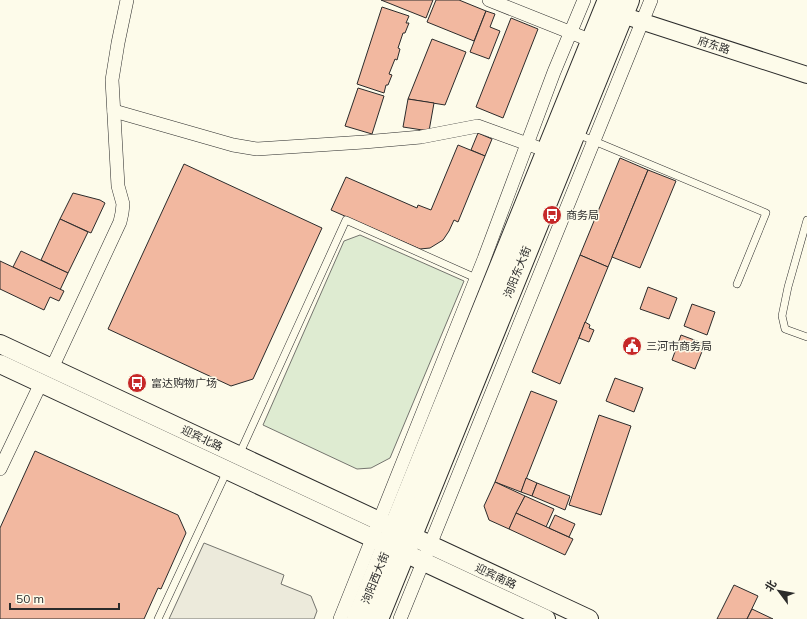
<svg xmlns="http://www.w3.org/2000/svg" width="807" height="619" font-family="Mulish,'Noto Sans SC',sans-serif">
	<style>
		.green { fill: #deebd1; stroke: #74746e }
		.parking { fill: #eceadb; stroke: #74746e }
		.building { fill: #f2b8a0; stroke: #2b2b2b }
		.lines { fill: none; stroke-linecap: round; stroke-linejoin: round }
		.service-casing { stroke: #2b2b2b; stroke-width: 8 }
		.minor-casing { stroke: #2b2b2b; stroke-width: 14 }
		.tertiary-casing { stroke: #2b2b2b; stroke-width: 18 }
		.secondary-casing { stroke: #2b2b2b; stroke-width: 20 }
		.trunk-casing { stroke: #2b2b2b; stroke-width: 24 }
		.service { stroke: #fdfbea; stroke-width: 7 }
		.minor { stroke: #fdfbea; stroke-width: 13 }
		.tertiary { stroke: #fdfbea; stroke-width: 16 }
		.secondary { stroke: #fdfbea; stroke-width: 18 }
		.trunk { stroke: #fdfbea; stroke-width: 22 }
		.labels { text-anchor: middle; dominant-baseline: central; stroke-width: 3; stroke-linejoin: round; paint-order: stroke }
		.street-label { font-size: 11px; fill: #2b2b2b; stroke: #fdfbea }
		.poi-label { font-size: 11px; fill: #2b2b2b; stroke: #fdfbea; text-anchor: start }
	</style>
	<rect width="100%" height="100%" fill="#fdfbea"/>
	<polygon class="green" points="360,235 464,281 390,458 371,468 357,469 263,425 344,241"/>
	<polygon class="parking" points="204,543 284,575 281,584 311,596 317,611 314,619 169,619"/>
	<g class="building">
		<polygon points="381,0 433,0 426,18"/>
		<polygon points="436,0 459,0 486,11 474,41 427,22"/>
		<polygon points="382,7 409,16 406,23 409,23 405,33 403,33 398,48 400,49 397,60 395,59 389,74 392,75 388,85 386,85 384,93 357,84"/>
		<polygon points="486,11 495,14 490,27 500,31 489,59 470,52"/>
		<polygon points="511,18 538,29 503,118 476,107"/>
		<polygon points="432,39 466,52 445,105 408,99"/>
		<polygon points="358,88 384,96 372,134 345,126"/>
		<polygon points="408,99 434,103 429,131 403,127"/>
		<polygon points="478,133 492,139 485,156 471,150"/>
		<polygon points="458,145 485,156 458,222 454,220 449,231 443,240 430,248 420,249 331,210 346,177 417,208 418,205 431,210"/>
		<polygon points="620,158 648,170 608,267 580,255"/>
		<polygon points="184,164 322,228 253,379 231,386 108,329"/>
		<polygon points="648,170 676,181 640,268 612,257"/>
		<polygon points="73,193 100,200 105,203 91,233 60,219"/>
		<polygon points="60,219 88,232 68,273 41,260"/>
		<polygon points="21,251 68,273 60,290 13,267"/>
		<polygon points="580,255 608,267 560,384 532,372"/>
		<polygon points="0,261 64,291 59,301 50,297 44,310 0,289"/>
		<polygon points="648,287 677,298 669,319 640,309"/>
		<polygon points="692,304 715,312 707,335 684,326"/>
		<polygon points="585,322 590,325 589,328 594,330 589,342 579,338"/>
		<polygon points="681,335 705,344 695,369 672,360"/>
		<polygon points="615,378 643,388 634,412 606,401"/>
		<polygon points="531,391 557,401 521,492 495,482"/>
		<polygon points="599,415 631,426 601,515 569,505"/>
		<polygon points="35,451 178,515 186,533 161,589 158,588 144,619 0,619 0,528"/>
		<polygon points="526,478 537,483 532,496 521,492"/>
		<polygon points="495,482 525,496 509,529 489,520 484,506"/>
		<polygon points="537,483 570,496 565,510 532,496"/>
		<polygon points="525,496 554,509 546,527 516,513"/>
		<polygon points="516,513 573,539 565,555 509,529"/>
		<polygon points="555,515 575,524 569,537 549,528"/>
		<polygon points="734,585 758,596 747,619 717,619"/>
		<polygon points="752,609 773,619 747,619"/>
	</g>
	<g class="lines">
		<defs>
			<g id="service">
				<polyline points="575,133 766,213 737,284"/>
				<polyline points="807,220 788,287 782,316 785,329 807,337"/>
				<polyline points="239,455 346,220 478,279"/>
				<polyline points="158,619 227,471"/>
			</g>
			<g id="minor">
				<polyline points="489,0 592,41"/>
				<polyline points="114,111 233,145 257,149 364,142 421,137 478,126 536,147"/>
				<polyline points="52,368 120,222 122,213 123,204 118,186 112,80 118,43 127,0"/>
				<polyline points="0,469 41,383"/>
				<polyline points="340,619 484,259 554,72 584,0"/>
				<polyline points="400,619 651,0"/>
			</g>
			<polyline id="tertiary" points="622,15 807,75"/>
			<g id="secondary">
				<polyline points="0,344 589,619"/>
				<polyline points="0,364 546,619"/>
			</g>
			<g id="trunk">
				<polyline points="358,619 609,0"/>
				<polyline points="377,619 628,0"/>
			</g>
		</defs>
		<use href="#service" class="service-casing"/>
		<use href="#minor" class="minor-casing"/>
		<use href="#tertiary" class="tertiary-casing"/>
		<use href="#secondary" class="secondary-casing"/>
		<use href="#trunk" class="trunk-casing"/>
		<use href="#service" class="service"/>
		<use href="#minor" class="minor"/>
		<use href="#tertiary" class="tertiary"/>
		<use href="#secondary" class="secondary"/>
		<use href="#trunk" class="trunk"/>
	</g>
	<defs>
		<symbol id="bus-disc" viewBox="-11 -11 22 22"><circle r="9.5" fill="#c62828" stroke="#fdfbea"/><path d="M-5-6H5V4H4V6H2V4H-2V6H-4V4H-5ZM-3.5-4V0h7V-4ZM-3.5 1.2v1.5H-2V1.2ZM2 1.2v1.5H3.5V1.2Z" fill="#fff"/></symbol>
		<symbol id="civic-disc" viewBox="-11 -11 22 22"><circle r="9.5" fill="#c62828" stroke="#fdfbea"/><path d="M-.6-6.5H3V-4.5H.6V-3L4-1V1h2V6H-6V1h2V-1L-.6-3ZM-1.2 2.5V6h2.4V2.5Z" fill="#fff"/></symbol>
	</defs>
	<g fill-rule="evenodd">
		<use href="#bus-disc" x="541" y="204" width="22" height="22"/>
		<use href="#civic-disc" x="621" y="335" width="22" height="22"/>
		<use href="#bus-disc" x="126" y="372" width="22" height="22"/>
	</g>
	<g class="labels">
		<g class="street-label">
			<text transform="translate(714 45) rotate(18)">府东路</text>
			<text transform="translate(517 272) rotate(-68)">泃阳东大街</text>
			<text transform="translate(202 438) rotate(25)">迎宾北路</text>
			<text transform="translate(496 576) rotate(25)">迎宾南路</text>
			<text transform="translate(375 578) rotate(-68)">泃阳西大街</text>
		</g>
		<g class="poi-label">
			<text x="566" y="215">商务局</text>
			<text x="646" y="346">三河市商务局</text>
			<text x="151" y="383">富达购物广场</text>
		</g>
	</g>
	<g transform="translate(779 591) rotate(302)" stroke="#fdfbea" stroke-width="3" paint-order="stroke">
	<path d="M0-3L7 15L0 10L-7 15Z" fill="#2b2b2b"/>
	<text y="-6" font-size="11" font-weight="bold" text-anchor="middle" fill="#2b2b2b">北</text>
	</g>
	<path d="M10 603v6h109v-6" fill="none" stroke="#2b2b2b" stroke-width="2"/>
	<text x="16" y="603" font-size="12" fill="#2b2b2b" stroke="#fdfbea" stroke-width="3" paint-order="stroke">50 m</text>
</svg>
